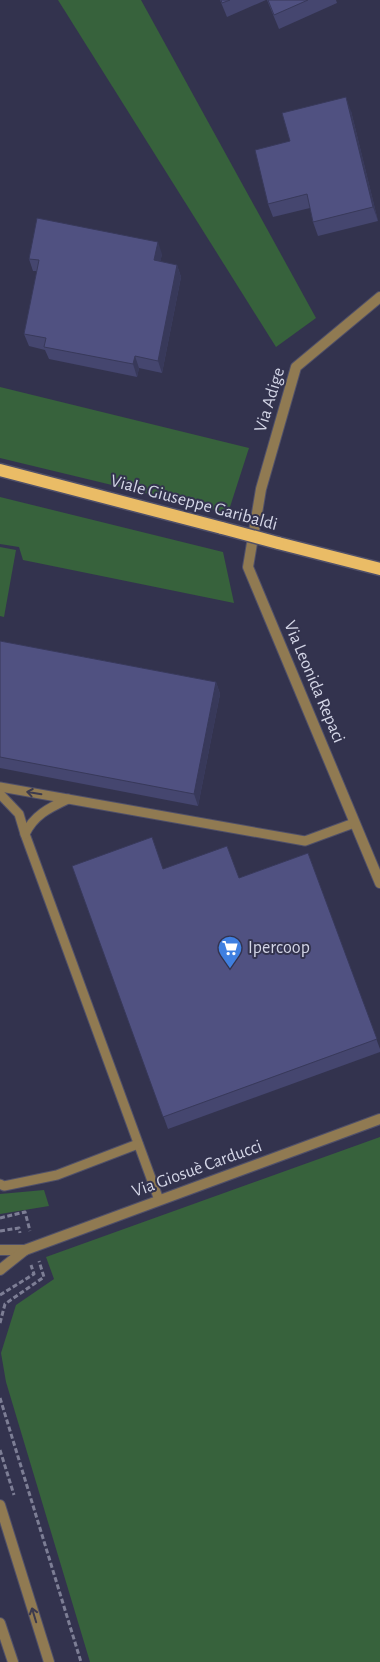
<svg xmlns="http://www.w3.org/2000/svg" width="380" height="1662" font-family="'Alegreya Sans',sans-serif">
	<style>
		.green { fill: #37623c }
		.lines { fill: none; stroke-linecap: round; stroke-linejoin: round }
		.service-casing { stroke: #505069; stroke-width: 11 }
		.minor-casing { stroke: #505069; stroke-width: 12 }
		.tertiary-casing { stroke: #505069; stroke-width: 12 }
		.primary-casing { stroke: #505069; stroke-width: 15 }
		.path { stroke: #7d7e95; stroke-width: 3; stroke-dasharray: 5 2.5; stroke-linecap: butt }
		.service { stroke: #907a52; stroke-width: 9 }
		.minor { stroke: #907a52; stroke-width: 10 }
		.tertiary { stroke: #907a52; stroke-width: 10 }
		.primary { stroke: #eabc66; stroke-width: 12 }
		.primary-bridge-casing { stroke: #505069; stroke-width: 15; stroke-linecap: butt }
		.primary-bridge { stroke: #eabc66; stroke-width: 12 }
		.wall { fill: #45466f }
		.shaded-wall { fill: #38395a }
		.building { fill: #505181; stroke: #38395a }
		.oneway { stroke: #3c3a4e }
		.labels { text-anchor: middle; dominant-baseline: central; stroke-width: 4; stroke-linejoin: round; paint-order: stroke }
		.street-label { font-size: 18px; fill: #d3d5e6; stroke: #33334e }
		.poi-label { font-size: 18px; fill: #d3d5e6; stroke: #33334e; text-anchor: start }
	</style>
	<rect width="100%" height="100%" fill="#33334e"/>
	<g class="green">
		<polygon points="58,0 141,0 316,318 276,347"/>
		<polygon points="0,387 249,448 228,513 0,458"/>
		<polygon points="0,497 223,552 234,603 23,560 19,547 0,544"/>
		<polygon points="0,547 16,550 4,617 0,616"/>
		<polygon points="380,1137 380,1662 90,1662 6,1382 1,1353 16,1305 54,1279 46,1257"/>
		<polygon points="44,1190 49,1206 0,1214 0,1194"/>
	</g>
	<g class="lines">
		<defs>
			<g id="service">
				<polyline points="0,787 305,841 354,823"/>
				<polyline points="0,794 19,814 25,834 159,1200"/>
				<path d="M25,834C34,815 49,808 68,799"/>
				<polyline points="0,1184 4,1186 57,1175 138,1144"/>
			</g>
			<g id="minor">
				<polyline points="380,297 296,367 261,489 248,567 380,883"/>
				<polyline points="0,1250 25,1250 380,1119"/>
				<polyline points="0,1270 25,1250"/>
			</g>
			<g id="tertiary">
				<polyline points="0,1505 49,1662"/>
				<polyline points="0,1623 13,1662"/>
			</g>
			<g id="primary">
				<polyline points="0,470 222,528"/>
				<polyline points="278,543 380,569"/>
			</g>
		</defs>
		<use href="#service" class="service-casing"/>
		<use href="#minor" class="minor-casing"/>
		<use href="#tertiary" class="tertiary-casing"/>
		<use href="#primary" class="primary-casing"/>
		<g class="path">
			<polyline points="0,1218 25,1212 30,1231"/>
			<polyline points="0,1231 19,1228 20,1233"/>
			<polyline points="0,1295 34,1274 31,1265"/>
			<polyline points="0,1323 5,1304 44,1277 39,1261"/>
			<polyline points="0,1398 81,1662"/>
			<polyline points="0,1450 14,1495"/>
		</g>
		<use href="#service" class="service"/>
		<use href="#minor" class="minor"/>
		<use href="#tertiary" class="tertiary"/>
		<use href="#primary" class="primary"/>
		<defs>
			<polyline id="primary-bridge" points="222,528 278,543"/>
		</defs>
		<use href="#primary-bridge" class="primary-bridge-casing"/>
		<use href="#primary-bridge" class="primary-bridge"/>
	</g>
	<g class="wall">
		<polygon points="220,0 266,0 227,17"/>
		<polygon points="267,0 336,0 337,3 279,29"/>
		<polygon points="351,111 378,221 318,236 313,222 310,208 273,217 268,204 290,141"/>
		<polygon points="162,254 160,262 177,265 181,277 162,373 139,368 137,377 49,359 45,350 29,346 24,334 37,271 33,271 29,259"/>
		<polygon points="0,641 216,682 220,694 198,806 0,768"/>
		<polygon points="308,853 380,1049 380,1052 168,1129 72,866 163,869 239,878"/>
	</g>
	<g class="shaded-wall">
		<polygon points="346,97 351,111 378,221 373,207"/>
		<polygon points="158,242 162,254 158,273 154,260"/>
		<polygon points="177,265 181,277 162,373 158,361"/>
		<polygon points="135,356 139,368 137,377 133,364"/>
		<polygon points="216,682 220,694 198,806 194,794"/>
	</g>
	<g class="building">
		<polygon points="221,0 230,0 222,3"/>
		<polygon points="268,0 308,0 274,15"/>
		<polygon points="346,97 373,207 313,222 307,194 268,204 255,150 290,141 282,113"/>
		<polygon points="37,218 158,242 154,260 177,265 158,361 135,356 133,364 44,347 46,338 24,334 39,260 29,259"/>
		<polygon points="0,641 216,682 194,794 0,757"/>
		<polygon points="152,837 163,869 227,846 239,878 308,853 377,1039 163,1117 72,866"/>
	</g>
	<defs><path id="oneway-shaft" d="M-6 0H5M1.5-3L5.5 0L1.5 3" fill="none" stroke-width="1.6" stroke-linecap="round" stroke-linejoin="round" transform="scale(1.25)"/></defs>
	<g class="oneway">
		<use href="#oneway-shaft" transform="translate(34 793) rotate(-171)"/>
		<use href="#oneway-shaft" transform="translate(34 1615) rotate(-107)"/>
	</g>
	<defs>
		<symbol id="supermarket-pin" viewBox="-11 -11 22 30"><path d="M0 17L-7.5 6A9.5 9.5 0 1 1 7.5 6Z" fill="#3f7fe0" stroke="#33334e"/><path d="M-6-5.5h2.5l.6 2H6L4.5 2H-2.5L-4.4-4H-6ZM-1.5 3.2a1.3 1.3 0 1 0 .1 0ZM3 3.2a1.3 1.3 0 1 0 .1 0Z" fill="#fff"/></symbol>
	</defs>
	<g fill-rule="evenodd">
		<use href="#supermarket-pin" x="216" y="934" width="28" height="38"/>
	</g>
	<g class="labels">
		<g class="street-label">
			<text transform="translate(270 400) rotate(-73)">Via Adige</text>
			<text transform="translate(194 503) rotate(15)">Viale Giuseppe Garibaldi</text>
			<text transform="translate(314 682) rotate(67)">Via Leonida Repaci</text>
			<text transform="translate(197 1169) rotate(-20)">Via Giosuè Carducci</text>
		</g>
		<g class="poi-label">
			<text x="248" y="948">Ipercoop</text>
		</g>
	</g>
</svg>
